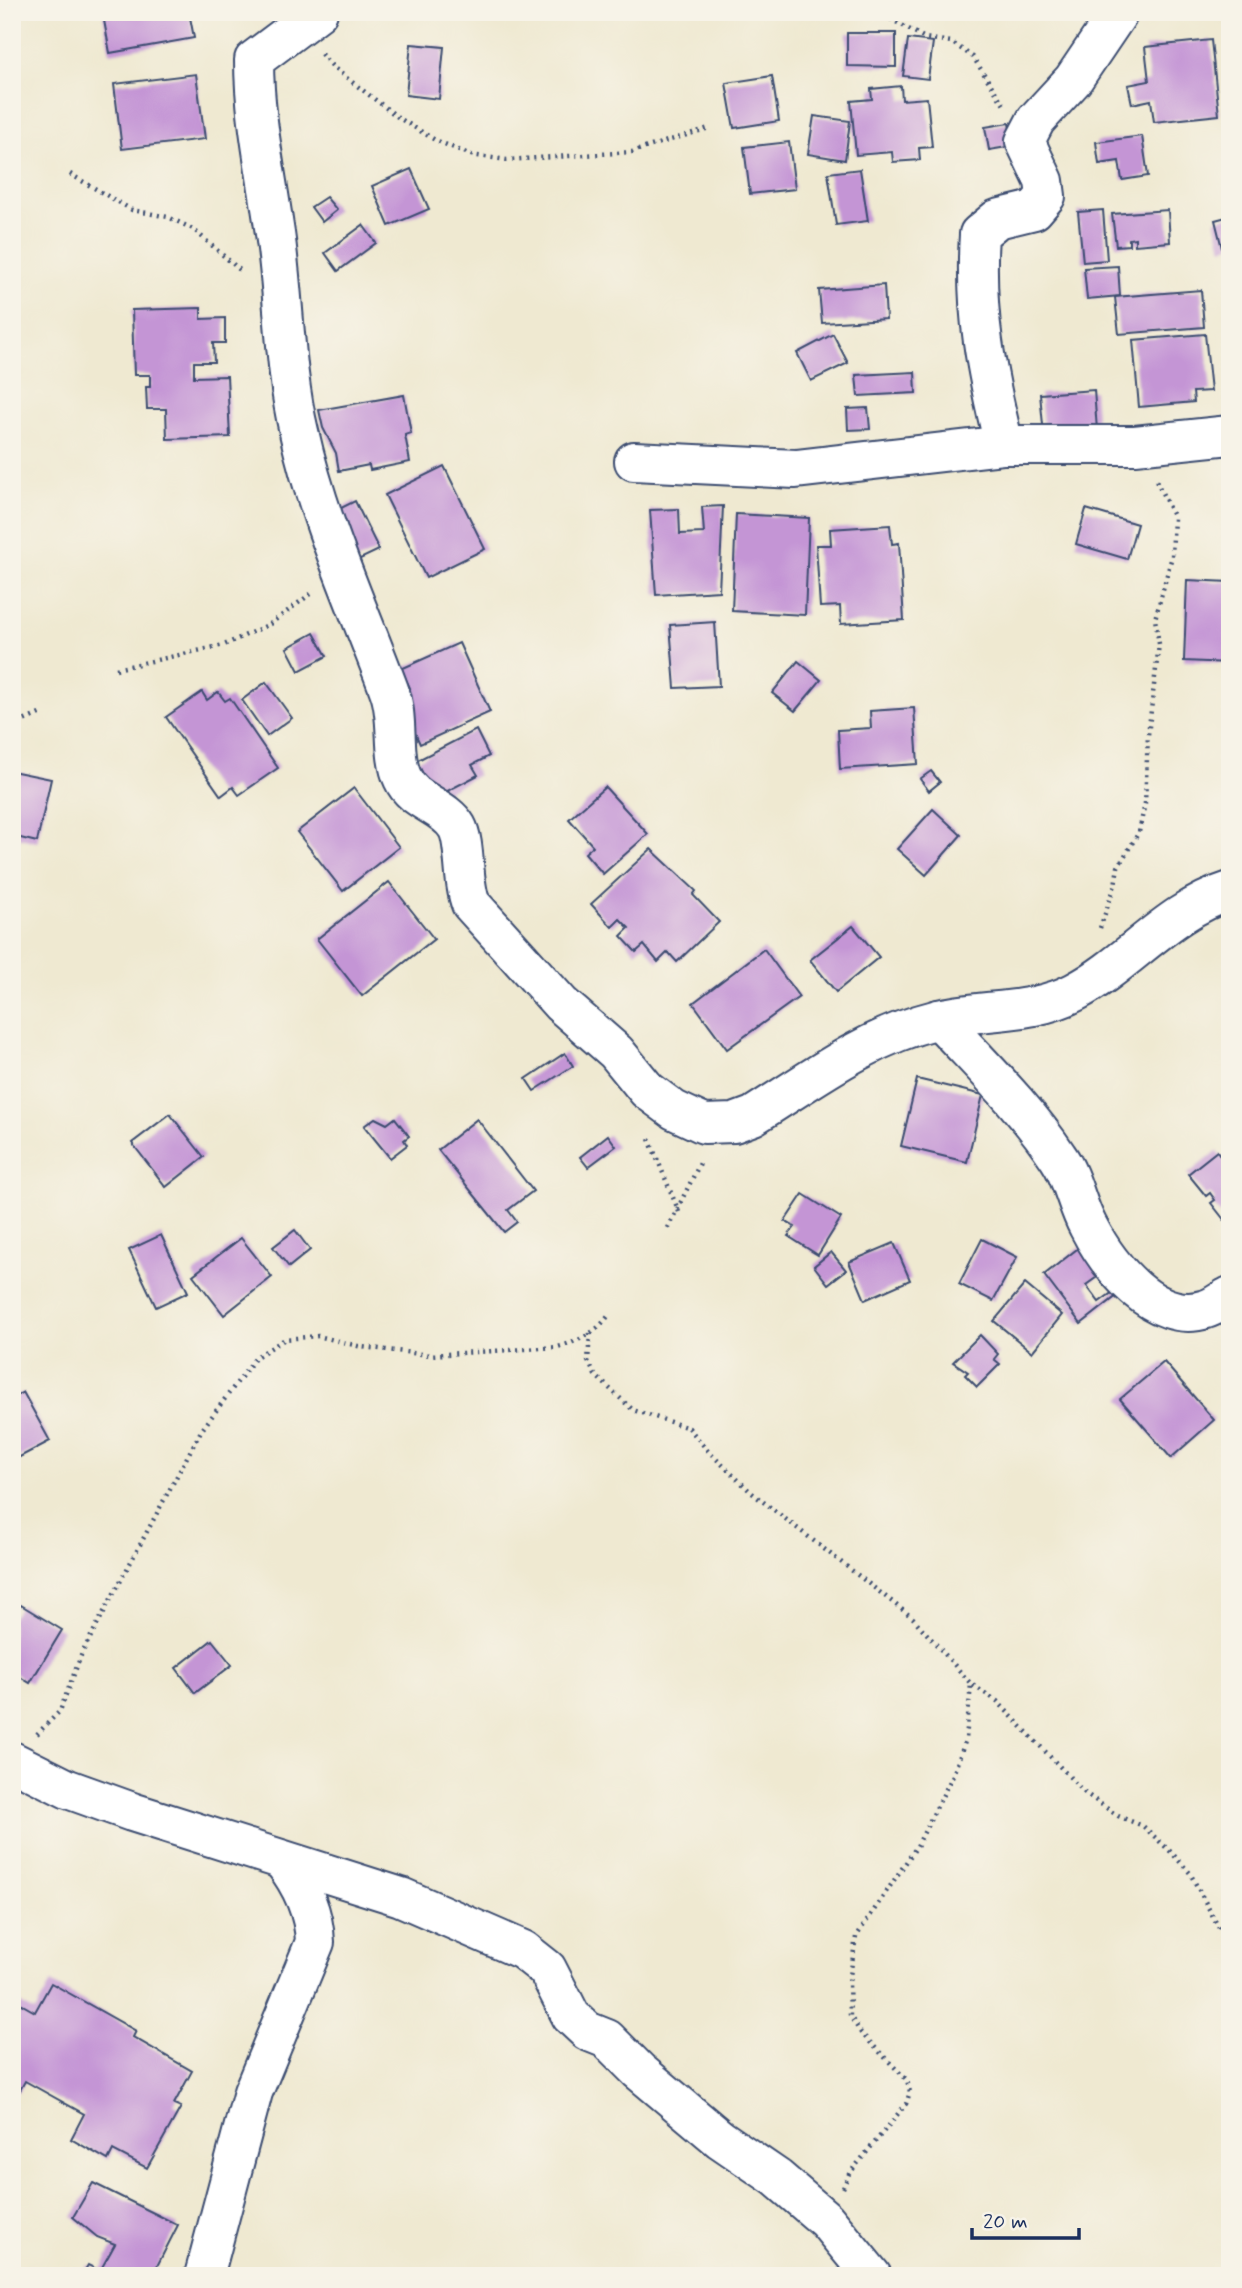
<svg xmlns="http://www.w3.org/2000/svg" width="1242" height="2288" font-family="Mynerve,sans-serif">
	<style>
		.building { fill: #c495d5 }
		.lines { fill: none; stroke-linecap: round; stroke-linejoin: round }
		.minor-casing { stroke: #3b4b6f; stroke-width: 42 }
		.path { stroke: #3b4b6f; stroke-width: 4.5; stroke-dasharray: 2 5; stroke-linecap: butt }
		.minor { stroke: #fff; stroke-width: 38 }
	</style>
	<rect width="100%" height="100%" fill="#f7f3e8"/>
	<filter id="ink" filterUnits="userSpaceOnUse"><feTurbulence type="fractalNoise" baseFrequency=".0143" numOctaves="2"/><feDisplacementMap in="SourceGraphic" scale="14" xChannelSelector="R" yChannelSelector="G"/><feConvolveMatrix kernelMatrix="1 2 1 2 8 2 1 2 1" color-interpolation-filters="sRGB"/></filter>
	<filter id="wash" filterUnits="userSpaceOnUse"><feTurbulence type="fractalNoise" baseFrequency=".00686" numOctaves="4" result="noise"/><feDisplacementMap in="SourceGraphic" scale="28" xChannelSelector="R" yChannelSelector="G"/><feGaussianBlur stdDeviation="1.57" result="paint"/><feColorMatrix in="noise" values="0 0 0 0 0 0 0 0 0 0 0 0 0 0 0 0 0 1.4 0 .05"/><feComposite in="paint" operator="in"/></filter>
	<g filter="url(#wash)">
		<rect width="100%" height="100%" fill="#efe9d1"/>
		<g id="blocks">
			<g class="building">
				<polygon points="121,12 189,12 194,38 110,53 103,15"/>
				<polygon points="847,33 896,33 896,67 847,66"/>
				<polygon points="908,39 933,42 928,79 903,76"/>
				<polygon points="1211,40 1219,115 1154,122 1151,100 1132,104 1128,85 1149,81 1145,47"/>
				<polygon points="411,44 444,47 439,99 406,95"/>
				<polygon points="196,74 205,139 122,149 114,84"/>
				<polygon points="772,76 779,121 734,128 726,83"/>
				<polygon points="901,86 902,100 927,98 932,147 919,148 920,160 893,162 892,152 856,155 851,101 872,99 871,89"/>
				<polygon points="814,116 850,121 845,160 808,154"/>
				<polygon points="1009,123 1013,146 989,150 985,127"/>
				<polygon points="1142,136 1148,176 1122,180 1119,161 1099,164 1096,142"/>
				<polygon points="789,142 795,189 750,194 744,147"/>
				<polygon points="411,169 429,209 389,226 372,186"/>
				<polygon points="860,169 868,221 836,225 828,173"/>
				<polygon points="326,197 337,210 322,222 311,207"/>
				<polygon points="1103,210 1107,260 1083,262 1078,212"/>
				<polygon points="1168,210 1170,242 1135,245 1135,238 1129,239 1129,245 1116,246 1112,214"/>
				<polygon points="1230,216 1230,246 1222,248 1215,220"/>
				<polygon points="363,225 376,243 338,271 325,253"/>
				<polygon points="1118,266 1120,296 1087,299 1084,268"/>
				<polygon points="884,285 886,319 822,323 819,290"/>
				<polygon points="1201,290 1204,327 1119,334 1115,297"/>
				<polygon points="201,308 201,319 225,318 225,343 213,343 214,362 194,362 194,377 227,376 230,437 167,439 166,409 147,409 146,387 150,387 150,375 134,375 132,310"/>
				<polygon points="833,334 848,363 811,381 797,353"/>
				<polygon points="1205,334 1211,391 1193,392 1194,402 1139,407 1133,340"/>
				<polygon points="915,372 916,393 858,396 856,375"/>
				<polygon points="1094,390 1097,430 1044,435 1040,394"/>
				<polygon points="404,395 411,433 405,435 410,462 370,470 369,465 339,471 336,453 323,428 319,410"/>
				<polygon points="868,408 870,429 848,430 847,409"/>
				<polygon points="444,466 485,549 426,578 385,495"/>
				<polygon points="355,501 379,550 354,562 331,513"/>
				<polygon points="723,506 719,591 656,595 650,510 679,509 680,534 704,533 702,507"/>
				<polygon points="1086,509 1137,524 1127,559 1076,544"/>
				<polygon points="736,514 809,518 805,615 732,611"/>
				<polygon points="890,525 892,544 899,543 904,620 841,624 840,606 820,607 816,545 831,545 830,529"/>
				<polygon points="1187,580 1230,582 1230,663 1184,661"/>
				<polygon points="715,622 719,686 675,688 670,625"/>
				<polygon points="314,633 327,656 299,671 287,648"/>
				<polygon points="459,643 490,712 420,744 397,693 410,688 401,669"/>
				<polygon points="798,661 821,680 795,711 772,693"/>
				<polygon points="266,682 292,718 267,736 242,700"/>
				<polygon points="202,692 207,700 218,692 225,701 230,698 278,768 239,795 233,787 221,796 166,717"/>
				<polygon points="914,708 918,764 840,769 838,730 871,728 870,711"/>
				<polygon points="476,730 489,756 472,765 478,775 436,797 416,761"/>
				<polygon points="12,771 51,779 37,842 12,836"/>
				<polygon points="931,771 940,782 929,791 920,779"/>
				<polygon points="605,787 648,834 603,874 585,853 593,846 569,819"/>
				<polygon points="354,788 399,847 343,891 297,832"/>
				<polygon points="933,809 961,835 926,875 897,849"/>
				<polygon points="651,849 696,891 693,895 719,922 677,962 668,952 658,962 644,945 636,952 621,936 629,928 620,919 612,927 591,904"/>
				<polygon points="389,882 434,939 362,996 317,939"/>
				<polygon points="853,926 879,957 836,992 810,960"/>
				<polygon points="764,949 799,997 727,1049 693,1003"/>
				<polygon points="565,1053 573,1066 534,1091 526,1079"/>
				<polygon points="917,1079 983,1095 967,1162 901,1146"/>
				<polygon points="170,1114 204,1157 166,1187 132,1143"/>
				<polygon points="375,1118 387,1124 395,1118 409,1136 404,1140 407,1145 390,1158 364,1126"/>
				<polygon points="477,1119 533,1191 508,1210 517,1222 504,1232 438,1150"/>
				<polygon points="608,1135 616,1146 588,1167 580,1157"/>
				<polygon points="1217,1151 1222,1158 1230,1152 1230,1218 1226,1222 1211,1203 1215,1200 1210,1193 1206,1196 1188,1174"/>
				<polygon points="803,1194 841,1218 818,1255 788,1236 795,1227 785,1221"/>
				<polygon points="295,1230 310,1250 289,1267 273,1247"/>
				<polygon points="161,1235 188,1292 156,1307 129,1250"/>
				<polygon points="241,1238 272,1277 224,1315 193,1275"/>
				<polygon points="982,1239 1017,1257 993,1301 959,1284"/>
				<polygon points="1086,1242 1107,1270 1086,1285 1099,1302 1120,1287 1123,1291 1081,1324 1044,1275"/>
				<polygon points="894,1243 910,1280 865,1300 849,1262"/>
				<polygon points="831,1252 846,1270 828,1284 814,1266"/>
				<polygon points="1025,1284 1062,1315 1032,1352 994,1321"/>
				<polygon points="980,1335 998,1354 994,1359 1000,1364 977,1387 965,1375 968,1372 953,1362"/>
				<polygon points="1164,1362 1214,1420 1171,1458 1120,1399"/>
				<polygon points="23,1392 50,1441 12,1461 12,1398"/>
				<polygon points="21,1605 62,1630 30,1683 12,1672 12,1619"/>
				<polygon points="212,1640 232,1665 195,1693 176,1668"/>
				<polygon points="51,1983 136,2031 133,2037 192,2071 174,2104 181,2107 147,2168 113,2150 108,2160 71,2139 84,2114 25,2081 19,2092 12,2088 12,1999 35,2012"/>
				<polygon points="93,2183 178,2225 152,2276 82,2275 88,2265 100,2271 115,2244 97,2237 73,2217"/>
			</g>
		</g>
	</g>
	<g filter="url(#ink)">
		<use href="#blocks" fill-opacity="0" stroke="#3b4b6f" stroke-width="2"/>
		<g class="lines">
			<defs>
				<g id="minor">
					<path d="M318,12L254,60C254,117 266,171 274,227C285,294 283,365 299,432C319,522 357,604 389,690C400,719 391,754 403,779C413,802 445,806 457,827C466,843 462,882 471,904L561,1004L616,1052L647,1090L674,1110L704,1124L734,1123L753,1116C812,1079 867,1037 935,1020C981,1008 1032,1015 1075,992C1130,963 1167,911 1230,891"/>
					<path d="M1004,445C986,370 974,312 979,234L997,219L1034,210L1046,196L1044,181L1025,141L1036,120L1073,80L1119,12"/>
					<polyline points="634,461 796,469 1004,445 1135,445 1230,435"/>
					<path d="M939,1019C979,1063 1025,1107 1058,1157C1073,1178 1076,1204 1088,1226C1108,1265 1155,1326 1206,1309C1214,1307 1222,1300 1230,1296"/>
					<polyline points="12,1761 68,1789 132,1812 401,1897 523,1950 547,1969 571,2016 587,2031 607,2039 639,2071 720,2139 777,2178 826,2220 872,2276"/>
					<path d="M204,2276L253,2092L315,1942C314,1911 301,1884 282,1860"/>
				</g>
			</defs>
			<use href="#minor" class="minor-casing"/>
			<g class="path">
				<polyline points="236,12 239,25"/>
				<polyline points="878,12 925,38 951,42 973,57 1004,105"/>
				<polyline points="321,54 334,68 399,118 435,140 471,155 507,160 632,152 709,128"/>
				<polyline points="70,174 132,210 168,217 193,229 241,271"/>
				<polyline points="116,669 224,645 270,624 312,593"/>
				<polyline points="12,726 44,712"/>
				<polyline points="1100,928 1115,885 1118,867 1139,832 1145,803 1148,735 1159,644 1155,619 1172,556 1174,518 1155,478"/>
				<polyline points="649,1139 679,1212"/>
				<polyline points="668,1228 702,1159"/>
				<polyline points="590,1333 588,1361 595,1375 633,1410 689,1428 708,1451 752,1493 913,1618 971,1684 997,1701 1085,1793 1118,1816 1143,1826 1172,1853 1190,1873 1230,1949"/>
				<path d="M37,1734L60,1711L82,1653L201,1431L256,1357L285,1339L318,1336L362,1347L430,1355L558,1347C579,1341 596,1333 609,1315"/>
				<polyline points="843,2188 849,2174 906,2104 910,2092 907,2080 861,2033 850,2016 849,1982 856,1937 917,1846 953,1775 966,1739 971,1684"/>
			</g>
			<use href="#minor" class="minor"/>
		</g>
	</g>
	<rect width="1242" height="2288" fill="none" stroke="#f7f3e8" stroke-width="42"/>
	<path d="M972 2228v10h107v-10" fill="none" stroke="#1b2f5e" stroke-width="3.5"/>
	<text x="983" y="2228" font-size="21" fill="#1b2f5e" stroke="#f7f3e8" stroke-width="5" paint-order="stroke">20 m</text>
</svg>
